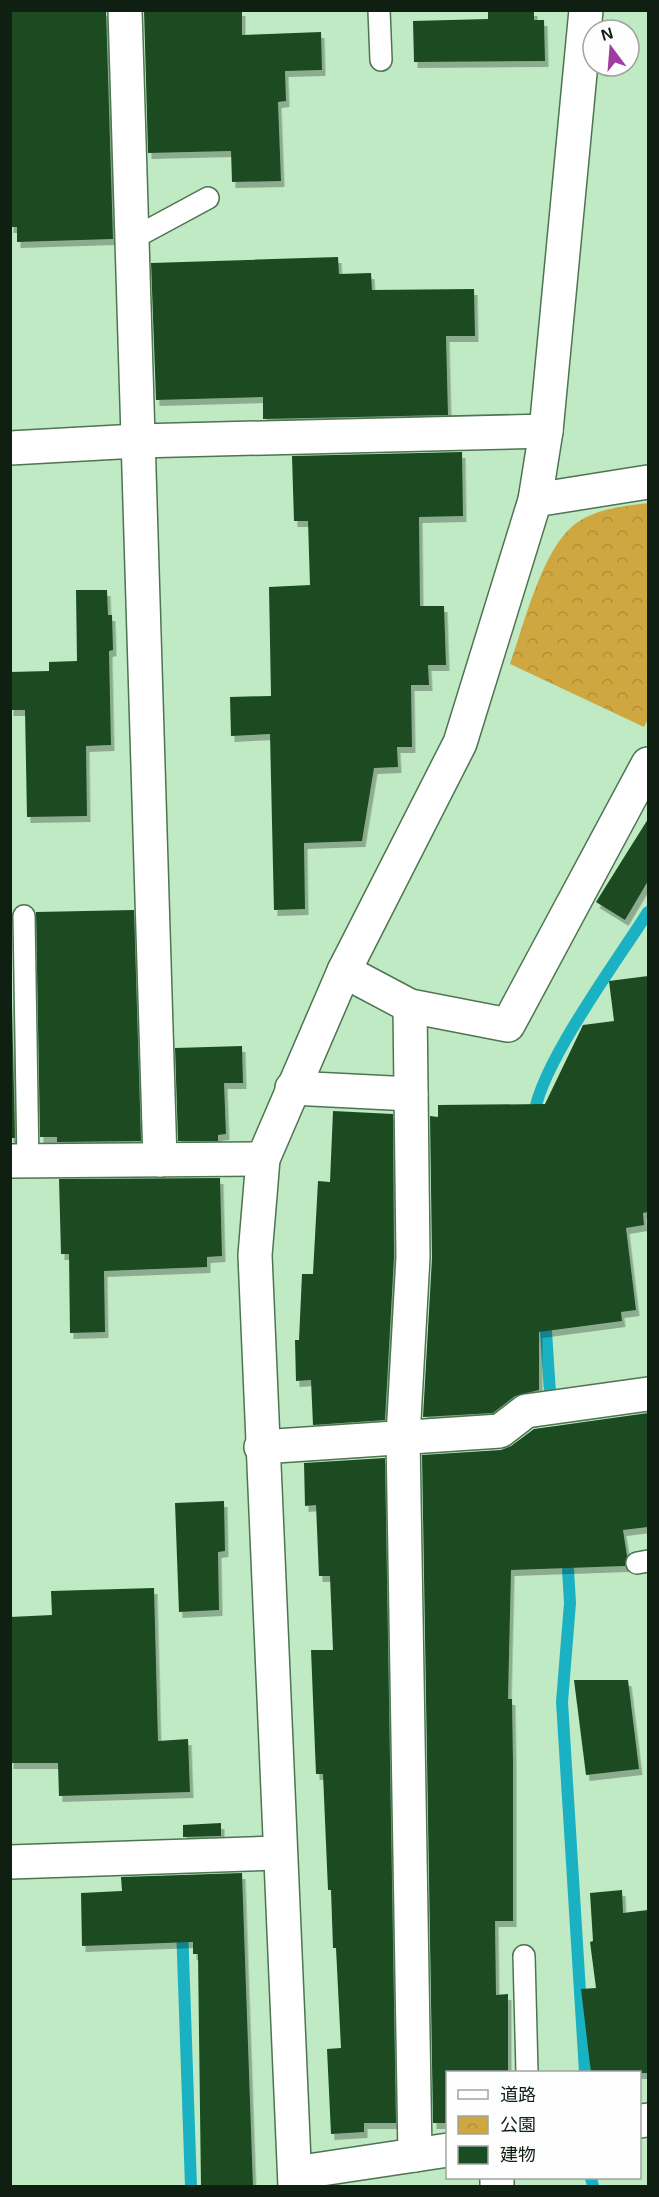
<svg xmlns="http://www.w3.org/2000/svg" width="659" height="2197" font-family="Helvetica,'Noto Sans JP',sans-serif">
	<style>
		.park { fill: url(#park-crowns) }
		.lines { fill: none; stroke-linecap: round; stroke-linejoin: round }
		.stream { stroke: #1ab2c3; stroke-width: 12 }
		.building { fill: #1a4c23; filter: url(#shadow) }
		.lane-casing { stroke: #4e7452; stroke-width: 24 }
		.street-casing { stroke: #4e7452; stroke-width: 36 }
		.secondary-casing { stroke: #4e7452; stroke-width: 36 }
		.lane { stroke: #fff; stroke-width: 21 }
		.street { stroke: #fff; stroke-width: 33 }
		.secondary { stroke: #fff; stroke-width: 33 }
	</style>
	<defs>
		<pattern id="park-crowns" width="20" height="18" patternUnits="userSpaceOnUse" patternTransform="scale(1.5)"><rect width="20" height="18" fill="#cfa741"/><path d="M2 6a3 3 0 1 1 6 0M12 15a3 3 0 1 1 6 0" fill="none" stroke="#b18f38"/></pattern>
		<filter id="shadow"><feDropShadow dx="3.5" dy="6" stdDeviation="0" flood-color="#0004"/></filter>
	</defs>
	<rect width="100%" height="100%" fill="#c0eac3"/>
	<path class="park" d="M648,503V719L644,727L510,664C525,623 543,542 581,520C601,508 626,506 648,503Z"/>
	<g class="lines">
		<g class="stream">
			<path d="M534,1119C535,1071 620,957 648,912"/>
			<polyline points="545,1316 550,1393"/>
			<polyline points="567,1552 570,1603 562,1702 585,2072"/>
			<polyline points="182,1926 191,2186"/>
			<polyline points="591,2178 593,2186"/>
		</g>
	</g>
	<g class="building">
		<polygon points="10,10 106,10 113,239 17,242 17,227 10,227"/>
		<polygon points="144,10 242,10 242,35 321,32 322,70 285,71 286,101 278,102 281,181 232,182 231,151 148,153"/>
		<polygon points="488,10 534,10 534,20 544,20 545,61 414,62 413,21 488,19"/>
		<polygon points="338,257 339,274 371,273 372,290 474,289 475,336 446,336 448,415 263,419 263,397 156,400 151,263"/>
		<polygon points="462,452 463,516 419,517 420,606 444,606 446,665 428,665 429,685 411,685 412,747 397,747 398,767 374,768 362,841 304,843 305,909 274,910 270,734 231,736 230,697 271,696 269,587 310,585 308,521 294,521 292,456"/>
		<polygon points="76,590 107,590 108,615 112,615 113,650 109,651 111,745 86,746 87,816 27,817 25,710 10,710 10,672 49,671 49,662 77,661"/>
		<polygon points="648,819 648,881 625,920 596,902"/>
		<polygon points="134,910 141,1141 57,1142 57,1137 40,1137 36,912"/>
		<polygon points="10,913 15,1138 10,1138"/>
		<polygon points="648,976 648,1212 643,1213 644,1225 626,1228 636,1310 621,1312 622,1321 539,1332 539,1390 515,1396 493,1413 423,1417 432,1258 430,1116 438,1117 438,1105 545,1104 583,1025 614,1021 609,981"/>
		<polygon points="242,1046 243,1083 224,1083 226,1134 218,1135 218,1141 178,1141 175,1048"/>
		<polygon points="333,1111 393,1114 394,1257 385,1420 313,1425 311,1380 296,1381 295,1340 299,1340 302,1274 313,1274 318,1181 330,1182"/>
		<polygon points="220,1178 222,1256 207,1257 207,1267 104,1271 105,1332 70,1333 69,1254 61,1254 59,1179"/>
		<polygon points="648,1413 648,1527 623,1530 627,1556 625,1566 511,1570 508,1699 512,1699 513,1763 513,1921 495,1921 496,1995 508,1994 508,2073 447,2073 447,2123 433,2123 422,1455 501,1450 511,1446 534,1429"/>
		<polygon points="385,1458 396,2123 364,2123 364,2132 331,2134 327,2049 341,2048 336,1948 333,1948 331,1890 328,1890 323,1774 316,1774 311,1650 333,1650 330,1576 319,1576 316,1505 305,1506 304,1463"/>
		<polygon points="224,1501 225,1551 218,1552 219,1610 179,1612 175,1503"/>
		<polygon points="154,1588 158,1741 188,1739 190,1792 59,1796 58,1763 10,1763 10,1617 52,1615 51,1591"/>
		<polygon points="574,1680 628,1680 639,1769 586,1775"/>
		<polygon points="221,1823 221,1836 183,1837 183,1825"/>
		<polygon points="242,1873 253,2187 201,2187 198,1954 193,1954 193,1942 82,1946 81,1893 122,1891 121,1877"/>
		<polygon points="622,1890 623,1913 648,1910 648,2073 591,2073 581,1989 596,1988 590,1942 593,1941 590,1893"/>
	</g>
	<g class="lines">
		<defs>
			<g id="lane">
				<polyline points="379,10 381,60"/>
				<polyline points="132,239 208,198"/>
				<polyline points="24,916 28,1163"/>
				<polyline points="637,1563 648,1561"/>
				<polyline points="524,1956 527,2072"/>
			</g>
			<g id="street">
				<polyline points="125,10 160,1160"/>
				<polyline points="10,448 137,441 546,431"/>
				<polyline points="535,500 648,482"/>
				<polyline points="344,971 410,1006 508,1025 648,764"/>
				<polyline points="410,1006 413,1257 403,1437 415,2155"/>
				<polyline points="292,1088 411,1094"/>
				<polyline points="10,1161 263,1159"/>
				<polyline points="261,1447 500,1431 526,1411 648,1394"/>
				<polyline points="10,1862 279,1853"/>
				<polyline points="640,2121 648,2120"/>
				<polyline points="295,2173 448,2150"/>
				<polyline points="497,2178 497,2186"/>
			</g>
			<polyline id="secondary" points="295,2186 255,1255 263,1159 344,971 460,743 535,500 546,431 586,10"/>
		</defs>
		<use href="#lane" class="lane-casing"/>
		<use href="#street" class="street-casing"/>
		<use href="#secondary" class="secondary-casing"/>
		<use href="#lane" class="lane"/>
		<use href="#street" class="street"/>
		<use href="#secondary" class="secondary"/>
	</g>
	<rect width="659" height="2197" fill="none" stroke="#0f1f11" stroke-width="24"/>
	<rect x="446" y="2071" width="195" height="108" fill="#fefefe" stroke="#9ea59f" stroke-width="1.5"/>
	<rect x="458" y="2090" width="30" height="9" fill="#ffffff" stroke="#9ea59f" stroke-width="1.5"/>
	<text x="500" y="2101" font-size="18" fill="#0f1f11">道路</text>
	<rect x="458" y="2116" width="30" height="18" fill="url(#park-crowns)" stroke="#9ea59f" stroke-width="1.5"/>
	<text x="500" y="2131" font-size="18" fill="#0f1f11">公園</text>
	<rect x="458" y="2146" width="30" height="18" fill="#1a4c23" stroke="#9ea59f" stroke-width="1.5"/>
	<text x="500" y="2161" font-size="18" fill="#0f1f11">建物</text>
	<g transform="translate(611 48) rotate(344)"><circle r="28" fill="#fefefe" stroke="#9ea59f" stroke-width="1.5"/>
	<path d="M0-4.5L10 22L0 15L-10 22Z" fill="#a13da2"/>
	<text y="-9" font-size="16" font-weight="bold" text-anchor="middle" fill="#0f1f11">N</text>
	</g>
</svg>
